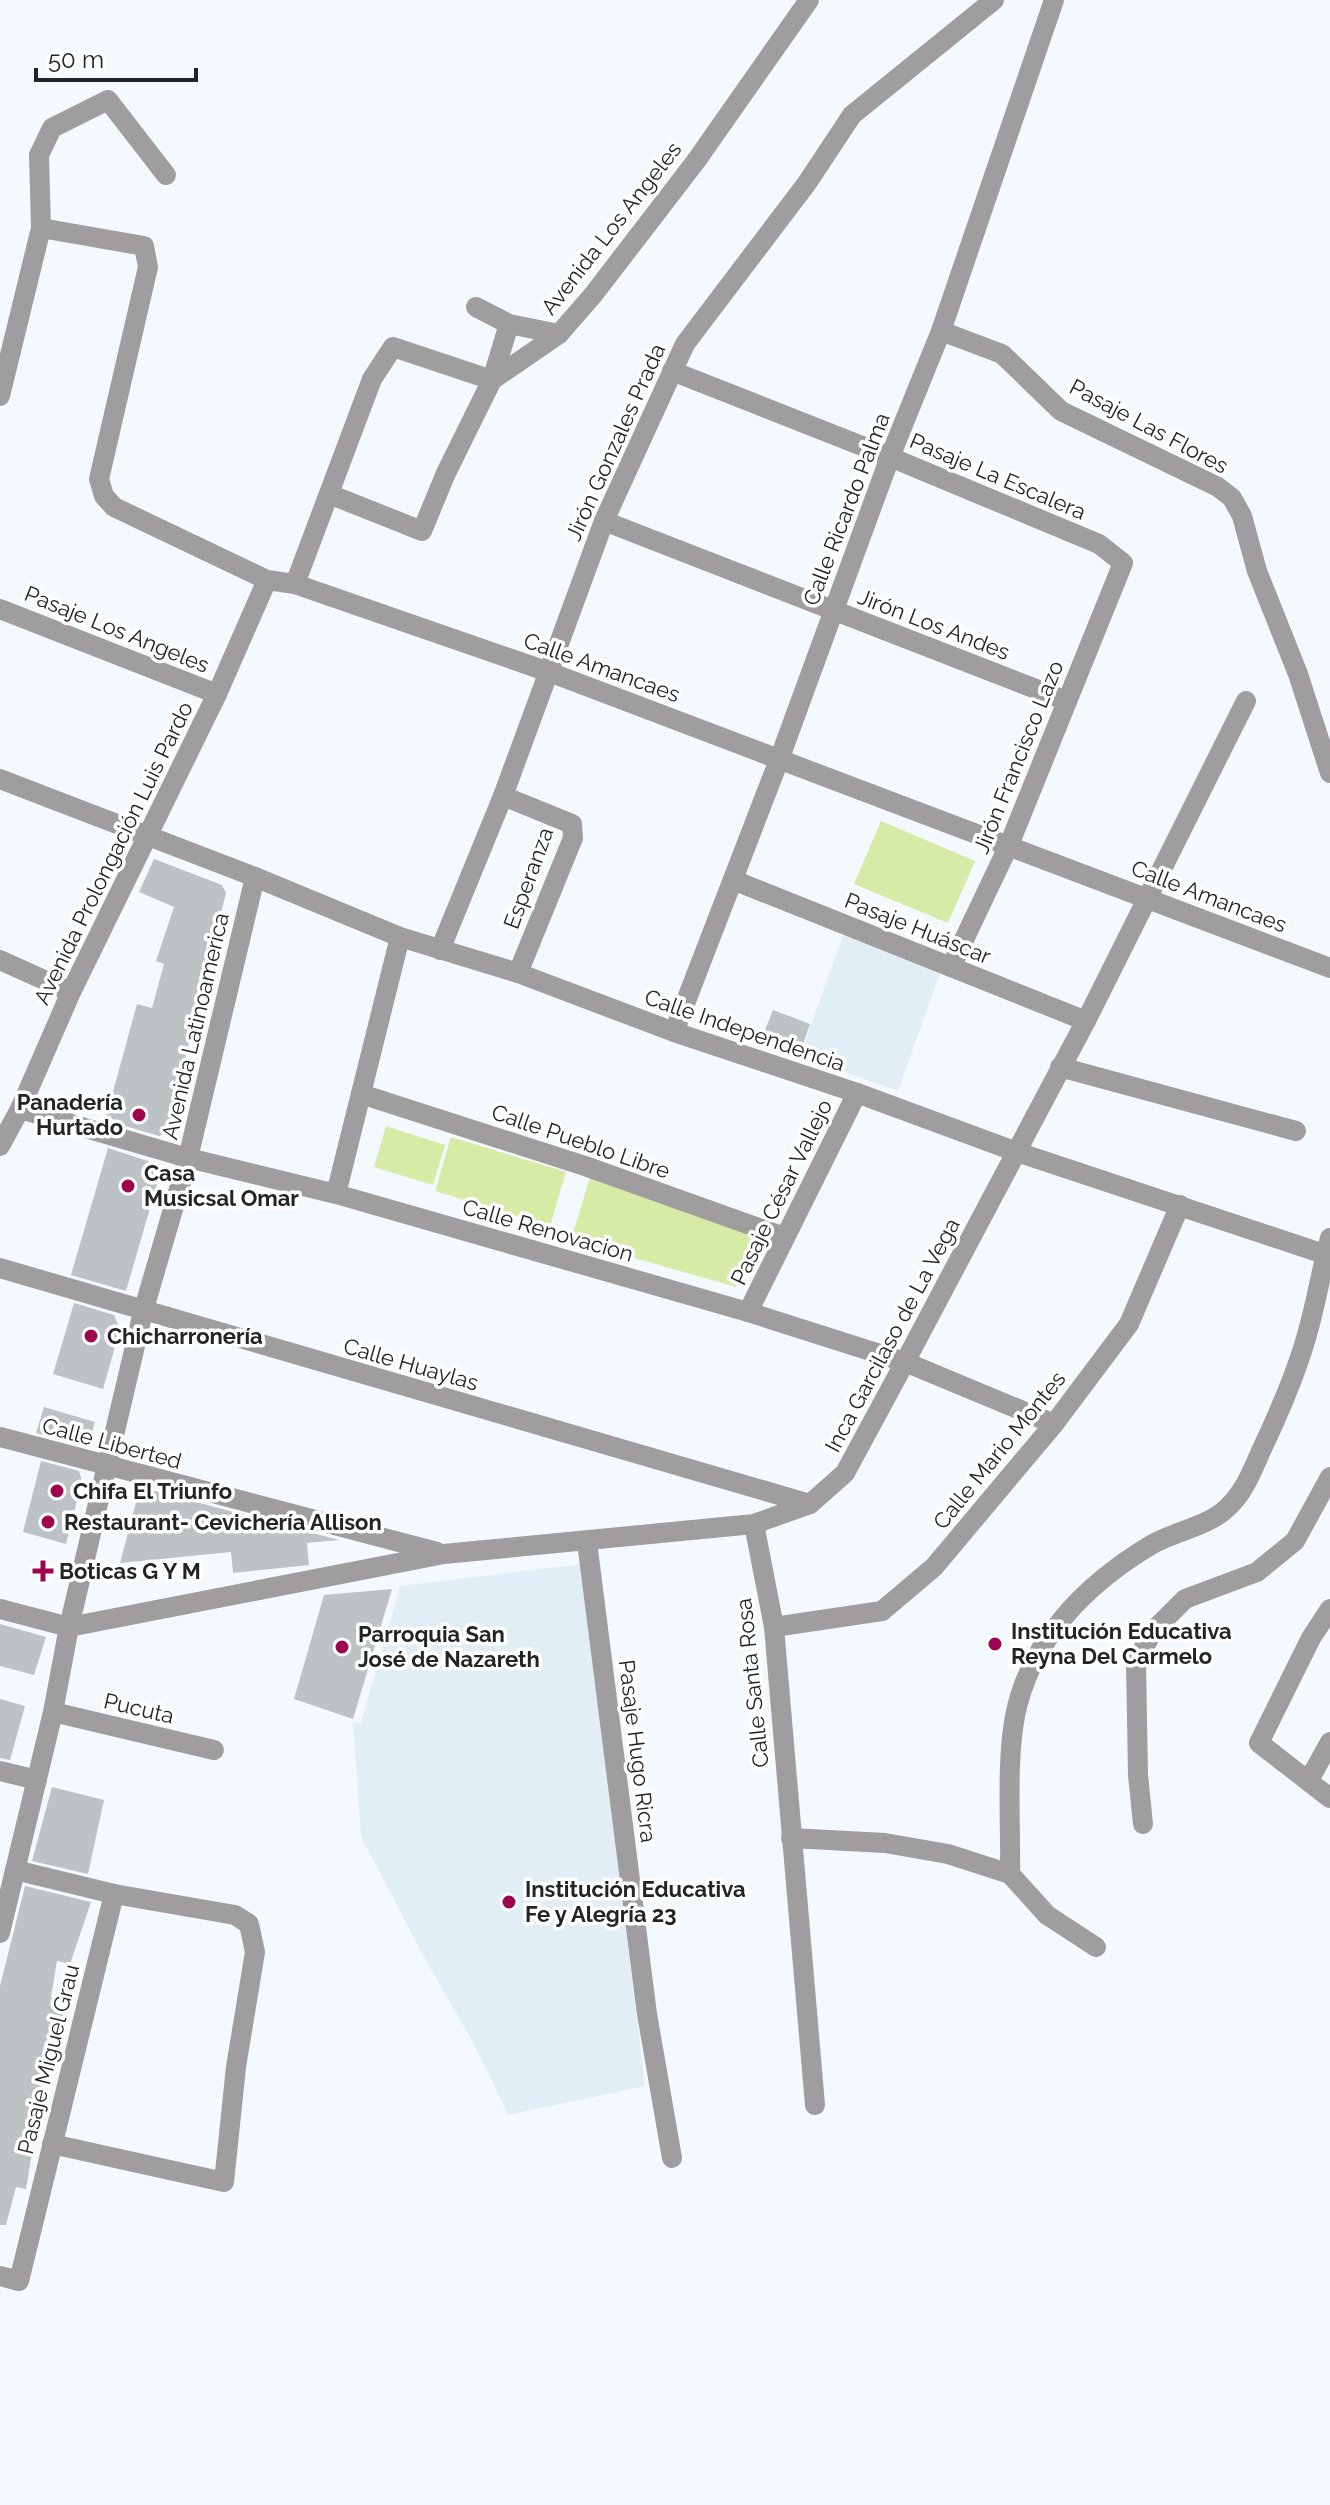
<svg xmlns="http://www.w3.org/2000/svg" width="1330" height="2505" font-family="Raleway,sans-serif">
	<style>
		.built { fill: #e2eef6 }
		.green { fill: #d6eba5 }
		.building { fill: #bdc2c5 }
		.lines { fill: none; stroke-linecap: round; stroke-linejoin: round }
		.minor { stroke: #a09d9e; stroke-width: 20 }
		.poi-dot { fill: #9e054e; stroke: #fff; stroke-width: 3 }
		.labels { text-anchor: middle; dominant-baseline: central; stroke-width: 7; stroke-linejoin: round; paint-order: stroke }
		.street-label { font-size: 22px; fill: #222425; stroke: #fff }
		.poi-label { font-size: 22px; font-weight: bold; fill: #222425; stroke: #fff; text-anchor: start }
	</style>
	<rect width="100%" height="100%" fill="#f4f9fd"/>
	<g class="built">
		<polygon points="843,935 941,970 898,1091 800,1056"/>
		<polygon points="582,1564 645,2086 508,2115 474,2044 429,1966 361,1837 353,1721 361,1723 400,1586"/>
	</g>
	<g class="green">
		<polygon points="881,821 975,861 948,923 854,884"/>
		<polygon points="386,1126 445,1145 433,1185 374,1167"/>
		<polygon points="451,1137 566,1172 550,1226 435,1191"/>
		<polygon points="591,1174 761,1238 736,1287 571,1240"/>
	</g>
	<g class="building">
		<polygon points="154,859 222,885 226,893 167,1133 159,1136 115,1123 116,1120 106,1117 137,1004 152,1008 164,964 156,961 174,907 139,892"/>
		<polygon points="773,1010 810,1024 803,1044 765,1030"/>
		<polygon points="108,1148 157,1164 161,1170 126,1291 71,1275"/>
		<polygon points="74,1303 114,1315 120,1329 103,1389 53,1374"/>
		<polygon points="44,1407 95,1422 88,1447 36,1433"/>
		<polygon points="41,1461 79,1471 82,1481 66,1544 23,1532"/>
		<polygon points="140,1487 339,1540 307,1543 309,1565 233,1573 231,1552 120,1563"/>
		<polygon points="392,1589 353,1719 294,1699 324,1595"/>
		<polygon points="0,1624 46,1637 34,1675 0,1666"/>
		<polygon points="0,1699 25,1706 10,1760 0,1758"/>
		<polygon points="52,1787 104,1800 88,1874 32,1861"/>
		<polygon points="25,1886 91,1902 70,1964 57,1961 51,1997 69,2001 60,2030 56,2029 46,2058 41,2088 27,2139 29,2139 26,2152 32,2153 26,2189 16,2187 6,2225 0,2225 0,1986"/>
	</g>
	<g class="lines">
		<g class="minor">
			<polyline points="41,228 144,246 148,267 99,479 104,496 114,507 267,580 295,584 549,672 1330,968"/>
			<polyline points="476,307 509,324 559,334"/>
			<polyline points="941,331 1002,354 1061,411 1218,487 1232,498 1242,516 1257,571 1298,674 1330,773"/>
			<polyline points="672,371 890,457 1099,544 1123,563 1009,845 951,967"/>
			<polyline points="0,396 41,228 39,155 52,128 108,100 166,175"/>
			<polyline points="329,494 422,531 446,473 492,380 509,324"/>
			<polyline points="604,521 1067,701"/>
			<polyline points="295,584 372,379 393,347 492,380 559,334 593,295 696,161 809,0"/>
			<polyline points="0,609 217,694"/>
			<polyline points="0,779 255,877 400,937 518,973 674,1032 857,1093 1017,1152 1330,1256"/>
			<polyline points="503,796 572,824 573,838 518,973"/>
			<polyline points="733,880 1086,1021"/>
			<polyline points="440,950 503,796 604,521 685,344 807,183 852,115 994,0"/>
			<polyline points="0,960 71,992"/>
			<polyline points="674,1032 779,760 890,457 941,331 1054,0"/>
			<polyline points="1060,1067 1296,1131"/>
			<polyline points="361,1094 585,1166 784,1237"/>
			<polyline points="20,1109 188,1158 336,1194 748,1312 905,1362 1054,1424"/>
			<polyline points="0,1146 20,1109 71,992 217,694 267,580"/>
			<polyline points="336,1194 400,937"/>
			<polyline points="0,1268 810,1504"/>
			<polyline points="748,1312 857,1093"/>
			<polyline points="0,1437 437,1552"/>
			<polyline points="754,1524 774,1627 815,2105"/>
			<polyline points="587,1542 647,2014 672,2158"/>
			<polyline points="0,1609 69,1627 444,1554 754,1524 810,1504 845,1473 905,1362 1090,1013 1246,701"/>
			<polyline points="1330,1609 1311,1638 1259,1743 1330,1798"/>
			<polyline points="774,1627 882,1611 934,1567 1054,1424 1129,1324 1180,1205"/>
			<polyline points="53,1712 214,1750"/>
			<polyline points="0,1771 37,1780"/>
			<polyline points="1309,1780 1330,1742"/>
			<polyline points="1143,1824 1138,1775 1136,1662 1153,1631 1185,1599 1257,1572 1295,1541 1330,1477"/>
			<polyline points="791,1838 885,1843 948,1854 1010,1874 1047,1915 1096,1947"/>
			<polyline points="15,1870 114,1894 235,1915 249,1924 255,1952 236,2067 224,2182 52,2144"/>
			<path d="M1010,1874C1011,1824 1006,1764 1015,1716C1030,1640 1086,1584 1151,1545C1173,1532 1209,1526 1227,1508C1244,1493 1252,1471 1261,1451C1278,1415 1295,1377 1306,1338C1316,1305 1321,1271 1330,1238"/>
			<polyline points="0,1933 53,1712 69,1627 143,1312 188,1158 255,877"/>
			<polyline points="0,2276 19,2281 114,1894"/>
		</g>
	</g>
	<g class="poi-dot">
		<circle cx="139" cy="1115" r="8"/>
		<circle cx="128" cy="1186" r="8"/>
		<circle cx="91" cy="1336" r="8"/>
		<circle cx="57" cy="1491" r="8"/>
		<circle cx="48" cy="1522" r="8"/>
		<path d="M39 1559h8v8h8v8h-8v8h-8v-8h-8v-8h8z"/>
		<circle cx="995" cy="1644" r="8"/>
		<circle cx="342" cy="1647" r="8"/>
		<circle cx="509" cy="1902" r="8"/>
	</g>
	<g class="labels">
		<g class="street-label">
			<text transform="translate(611 228) rotate(-52)">Avenida Los Angeles</text>
			<text transform="translate(1149 426) rotate(28)">Pasaje Las Flores</text>
			<text transform="translate(615 442) rotate(-66)">Jirón Gonzales Prada</text>
			<text transform="translate(998 476) rotate(23)">Pasaje La Escalera</text>
			<text transform="translate(846 509) rotate(-69)">Calle Ricardo Palma</text>
			<text transform="translate(934 624) rotate(21)">Jirón Los Andes</text>
			<text transform="translate(117 629) rotate(22)">Pasaje Los Angeles</text>
			<text transform="translate(602 667) rotate(20)">Calle Amancaes</text>
			<text transform="translate(1018 757) rotate(-68)">Jirón Francisco Lazo</text>
			<text transform="translate(113 853) rotate(-64)">Avenida Prolongación Luis Pardo</text>
			<text transform="translate(528 878) rotate(-70)">Esperanza</text>
			<text transform="translate(1209 896) rotate(21)">Calle Amancaes</text>
			<text transform="translate(918 928) rotate(22)">Pasaje Huáscar</text>
			<text transform="translate(195 1026) rotate(-77)">Avenida Latinoamerica</text>
			<text transform="translate(745 1030) rotate(19)">Calle Independencia</text>
			<text transform="translate(581 1141) rotate(19)">Calle Pueblo Libre</text>
			<text transform="translate(781 1192) rotate(-64)">Pasaje César Vallejo</text>
			<text transform="translate(548 1230) rotate(16)">Calle Renovacion</text>
			<text transform="translate(892 1335) rotate(-62)">Inca Garcilaso de La Vega</text>
			<text transform="translate(411 1364) rotate(16)">Calle Huaylas</text>
			<text transform="translate(112 1443) rotate(15)">Calle Liberted</text>
			<text transform="translate(999 1450) rotate(-51)">Calle Mario Montes</text>
			<text transform="translate(752 1683) rotate(-96)">Calle Santa Rosa</text>
			<text transform="translate(139 1708) rotate(13)">Pucuta</text>
			<text transform="translate(638 1751) rotate(83)">Pasaje Hugo Ricra</text>
			<text transform="translate(48 2059) rotate(-76)">Pasaje Miguel Grau</text>
		</g>
		<g class="poi-label">
			<text x="123" y="1102" text-anchor="end">Panadería<tspan x="123" dy="25">Hurtado</tspan></text>
			<text x="144" y="1173">Casa<tspan x="144" dy="25">Musicsal Omar</tspan></text>
			<text x="107" y="1336">Chicharronería</text>
			<text x="73" y="1491">Chifa El Triunfo</text>
			<text x="64" y="1522">Restaurant- Cevichería Allison</text>
			<text x="59" y="1571">Boticas G Y M</text>
			<text x="1011" y="1631">Institución Educativa<tspan x="1011" dy="25">Reyna Del Carmelo</tspan></text>
			<text x="358" y="1634">Parroquia San<tspan x="358" dy="25">José de Nazareth</tspan></text>
			<text x="525" y="1889">Institución Educativa<tspan x="525" dy="25">Fe y Alegría 23</tspan></text>
		</g>
	</g>
	<path d="M36 68v12h160v-12" fill="none" stroke="#222425" stroke-width="4"/>
	<text x="48" y="68" font-size="24" fill="#222425" stroke="#ffffff" stroke-width="6" paint-order="stroke">50 m</text>
</svg>
